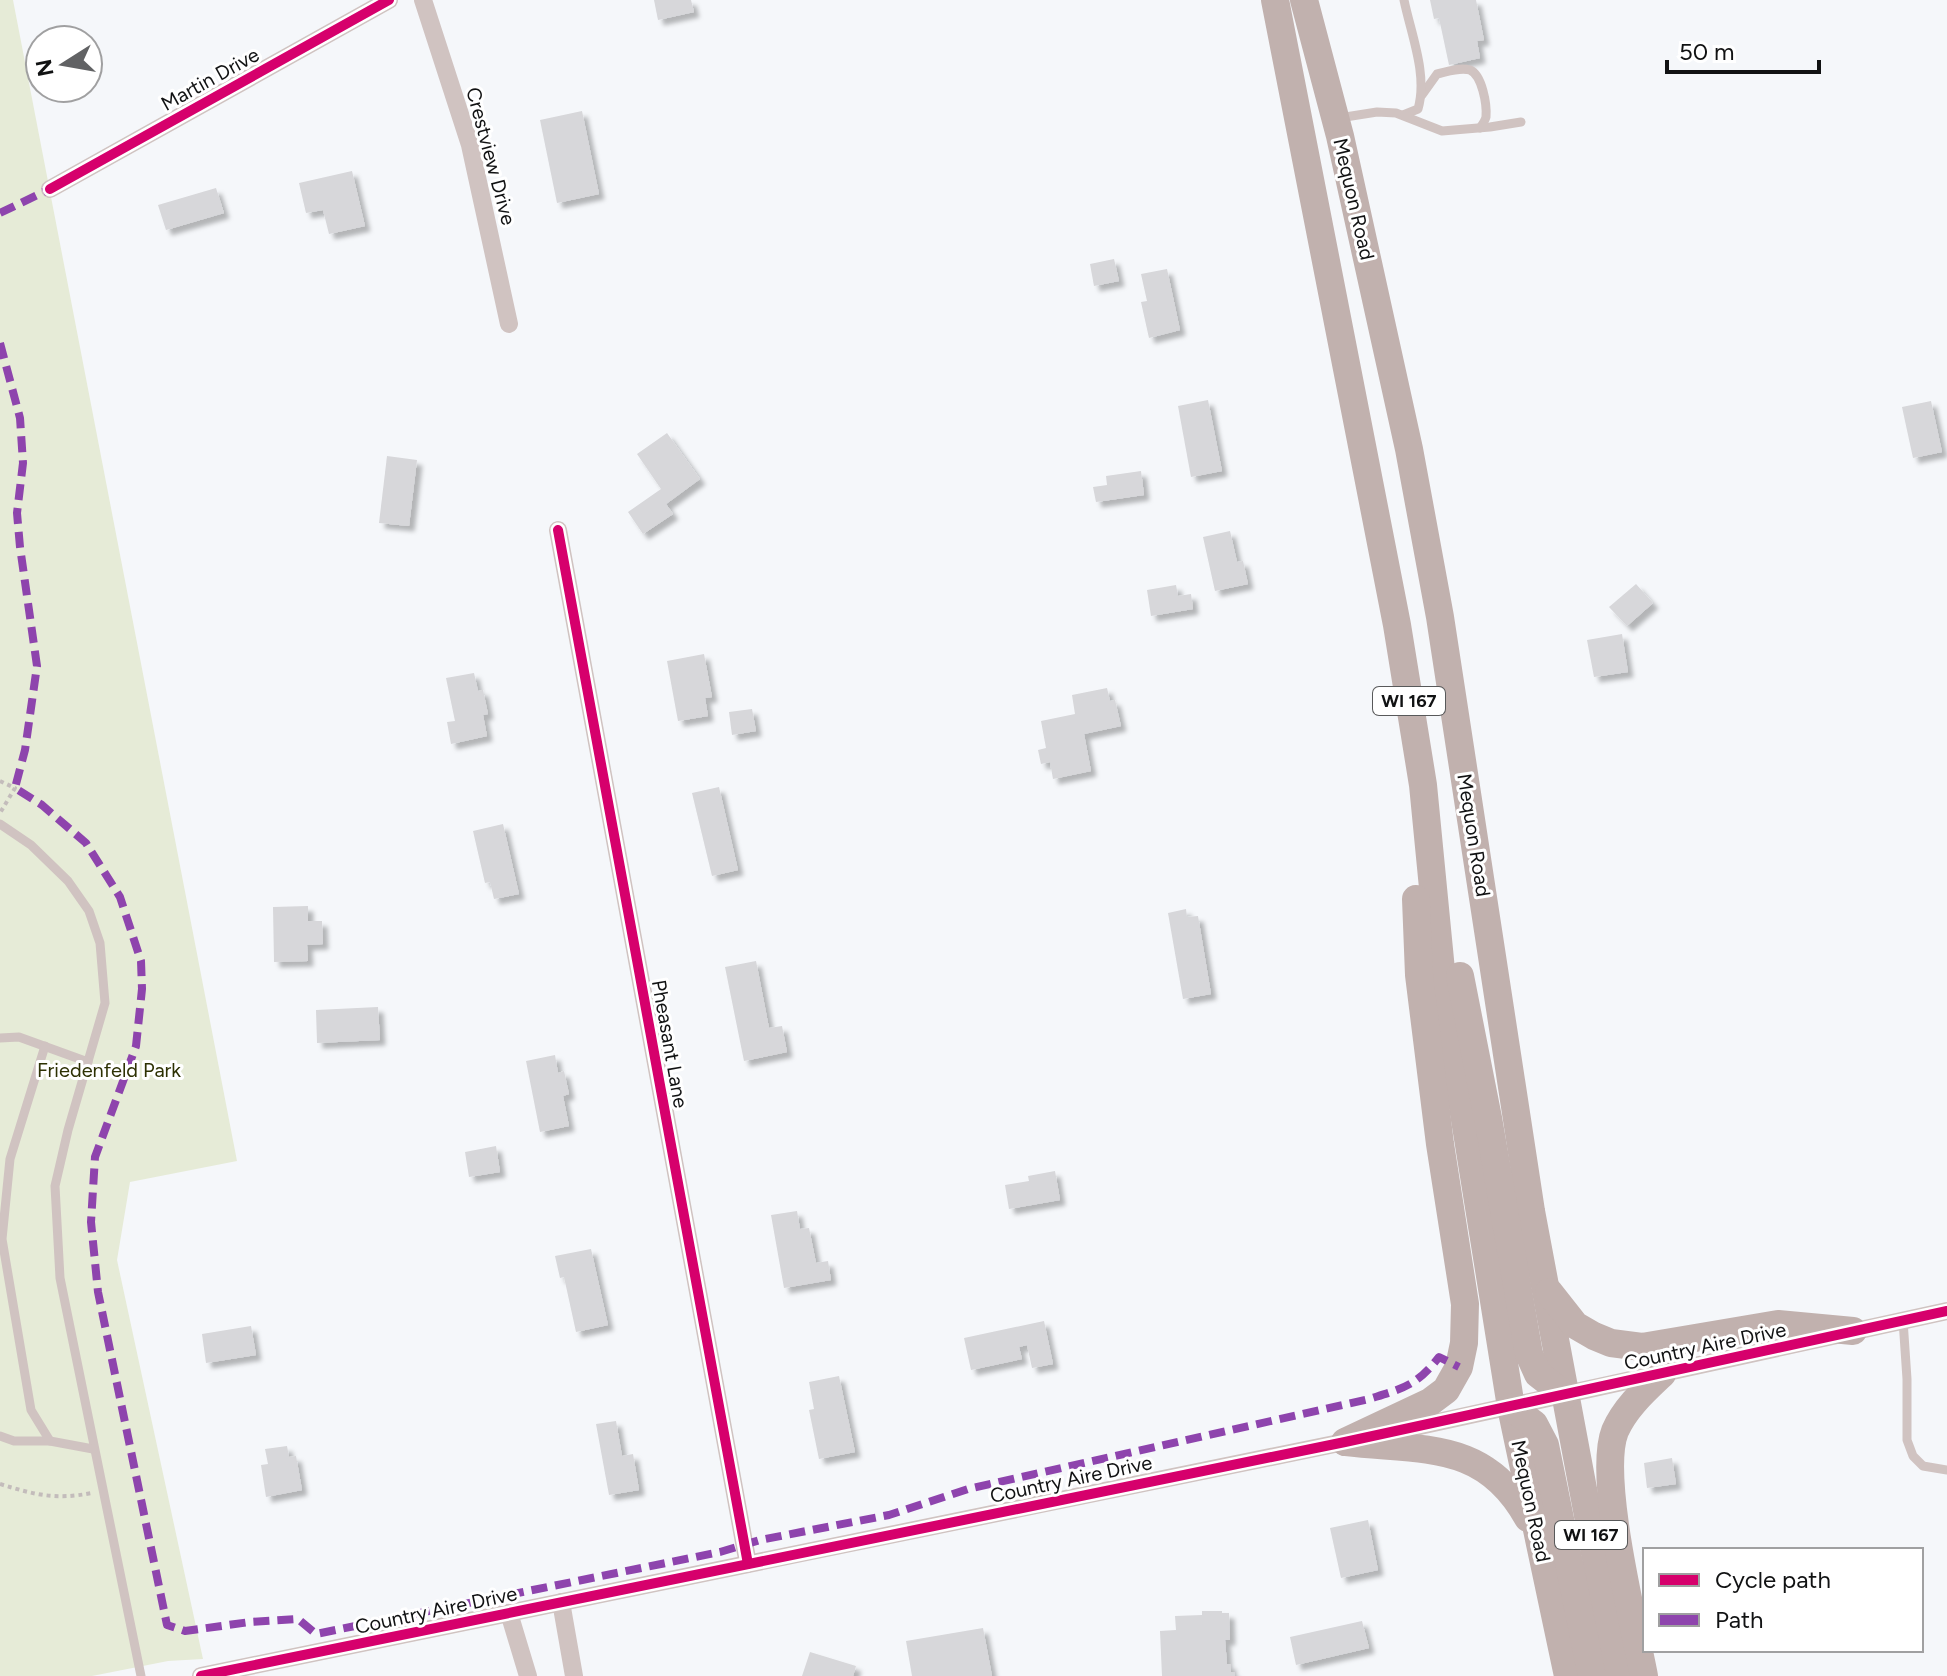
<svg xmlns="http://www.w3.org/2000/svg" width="1947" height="1676" font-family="Figtree,sans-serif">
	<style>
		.green { fill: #e6ebd7 }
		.building { fill: #d7d7da; filter: url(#shadow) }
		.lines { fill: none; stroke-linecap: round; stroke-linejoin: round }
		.path { stroke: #c3bcbb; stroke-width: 4; stroke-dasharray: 4 4; stroke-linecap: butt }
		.lane { stroke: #d0c3c1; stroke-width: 9 }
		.street { stroke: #d0c3c1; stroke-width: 18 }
		.primary { stroke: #c1b1ae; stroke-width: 28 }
		.quiet { stroke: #8e44ad; stroke-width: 8; stroke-dasharray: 16 8; stroke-linecap: butt }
		.cycleway-casing { stroke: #fff; stroke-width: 15 }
		.cycleway { stroke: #d6006c; stroke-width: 10 }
		.labels { text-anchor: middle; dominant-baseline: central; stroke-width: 6; stroke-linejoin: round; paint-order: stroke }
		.shield { fill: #fff; stroke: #58595a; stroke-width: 2 }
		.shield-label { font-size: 18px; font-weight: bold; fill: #111213 }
		.street-label { font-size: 20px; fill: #111213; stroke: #fff }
		.park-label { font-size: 20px; fill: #2d3103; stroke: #fff }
	</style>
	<defs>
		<filter id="shadow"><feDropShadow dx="5.5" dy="5.5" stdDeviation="2" flood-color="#0004"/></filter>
	</defs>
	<rect width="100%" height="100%" fill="#f5f7fa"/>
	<polygon class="green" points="0,0 13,0 237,1161 130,1182 117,1260 203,1659 168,1661 92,1676 0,1676"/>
	<g class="building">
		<polygon points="654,0 691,0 694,12 658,20"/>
		<polygon points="1430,0 1476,0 1484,40 1477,41 1480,58 1449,65 1439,18 1434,19"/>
		<polygon points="582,111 599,194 557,203 540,120"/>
		<polygon points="352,171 365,226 329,234 323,210 306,213 299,183"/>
		<polygon points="216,188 224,213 166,230 158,205"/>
		<polygon points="1114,259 1119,281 1094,286 1090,264"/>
		<polygon points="1167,269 1180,330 1149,338 1141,302 1147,301 1141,274"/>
		<polygon points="1208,400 1222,471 1191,477 1178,406"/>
		<polygon points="1931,401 1942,452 1913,458 1902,407"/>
		<polygon points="667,433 700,479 666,504 673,514 643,534 628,512 661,489 637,454"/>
		<polygon points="387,456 417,460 409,526 379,523"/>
		<polygon points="1141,471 1144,495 1096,502 1093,487 1107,485 1106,476"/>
		<polygon points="1230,531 1237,562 1243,561 1248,584 1215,591 1203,537"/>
		<polygon points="1636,584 1653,603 1627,626 1609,607"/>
		<polygon points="1176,585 1178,596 1191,594 1193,609 1151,616 1147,590"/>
		<polygon points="1622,634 1628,672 1594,677 1587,640"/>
		<polygon points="704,654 712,697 705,698 708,716 678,721 667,661"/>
		<polygon points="474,673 478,691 483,690 488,714 483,715 487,736 451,744 447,722 455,721 446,678"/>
		<polygon points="1107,688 1110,701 1115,700 1121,726 1084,734 1091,771 1053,779 1050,762 1041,764 1038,750 1046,748 1041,721 1075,714 1072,695"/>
		<polygon points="752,709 756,731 732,735 729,712"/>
		<polygon points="719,787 738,870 712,876 692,793"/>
		<polygon points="503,824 519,894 494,899 490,882 485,883 473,831"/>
		<polygon points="308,906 308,921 322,921 323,944 307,945 308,961 274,962 273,907"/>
		<polygon points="1186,909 1187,917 1198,916 1211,994 1183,999 1168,913"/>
		<polygon points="756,961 769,1028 782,1026 787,1052 744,1061 725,967"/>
		<polygon points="378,1007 380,1040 317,1043 316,1010"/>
		<polygon points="555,1055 558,1073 564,1071 569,1094 563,1096 569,1126 540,1132 526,1061"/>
		<polygon points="496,1146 500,1172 469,1177 465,1152"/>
		<polygon points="1055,1171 1060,1200 1009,1209 1005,1185 1029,1181 1028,1176"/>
		<polygon points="797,1211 800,1229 809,1228 816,1263 828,1261 831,1280 784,1288 771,1215"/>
		<polygon points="591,1249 608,1325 576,1332 564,1277 560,1278 555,1256"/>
		<polygon points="1044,1321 1053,1364 1032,1368 1027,1345 1019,1347 1022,1359 971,1370 964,1338"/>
		<polygon points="251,1326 256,1355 206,1363 202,1334"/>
		<polygon points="839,1376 855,1452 819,1459 809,1410 814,1409 809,1382"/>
		<polygon points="616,1421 622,1456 633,1454 639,1490 609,1495 596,1424"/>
		<polygon points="287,1446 289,1457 296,1456 302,1490 266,1497 261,1465 268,1464 265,1449"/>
		<polygon points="1672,1458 1676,1484 1647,1488 1644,1463"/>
		<polygon points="1368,1520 1378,1570 1341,1578 1330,1528"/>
		<polygon points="1202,1611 1222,1611 1222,1613 1229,1613 1230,1640 1225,1640 1227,1664 1231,1664 1231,1672 1235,1672 1235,1676 1162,1676 1160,1631 1176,1630 1175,1616 1202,1615"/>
		<polygon points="1362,1621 1369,1648 1296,1665 1290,1637"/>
		<polygon points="983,1628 992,1676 912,1676 906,1641"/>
		<polygon points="810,1652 856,1666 853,1676 802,1676"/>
	</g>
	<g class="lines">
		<g class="path">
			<polyline points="0,781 15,788 0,813"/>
			<path d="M0,1484C36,1495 55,1500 92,1493"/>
		</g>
		<g class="lane">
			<path d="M1422,95L1437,74C1447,72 1459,67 1470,70C1482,75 1487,104 1486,117C1485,121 1482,125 1480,128"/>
			<path d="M1403,115L1418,109C1428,75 1411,34 1404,0"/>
			<polyline points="1339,118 1377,112 1396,113 1442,131 1490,127 1521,122"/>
			<polyline points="0,824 31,845 68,881 89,911 100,943 105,1003 68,1130 55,1186 60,1278 141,1676"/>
			<polyline points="0,1038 19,1037 88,1062"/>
			<polyline points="45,1046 10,1159 2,1239 31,1410 50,1441"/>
			<polyline points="1903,1320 1907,1379 1907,1440 1913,1456 1923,1466 1947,1470"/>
			<polyline points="0,1436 14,1441 50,1441 93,1449"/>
		</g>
		<g class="street">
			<polyline points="423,0 470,145 509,324"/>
			<polyline points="50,189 389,0"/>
			<polyline points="558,530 748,1564"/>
			<polyline points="1383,1434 1947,1311"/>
			<polyline points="561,1602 574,1676"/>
			<polyline points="509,1613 528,1676"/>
			<polyline points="201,1676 1354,1440"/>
		</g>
		<g class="primary">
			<polyline points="1275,0 1397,625 1423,785 1441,970 1511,1407 1568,1676"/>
			<polyline points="1304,0 1340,136 1409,449 1440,617 1531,1211 1618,1676"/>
			<polyline points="1460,976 1488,1118 1529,1354 1538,1374 1565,1395"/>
			<polyline points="1549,1292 1575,1325 1594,1336 1611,1343 1642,1347 1778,1324 1853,1331"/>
			<polyline points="1511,1407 1534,1424 1545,1445 1592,1676"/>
			<polyline points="1345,1442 1430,1402 1446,1390 1459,1367 1464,1343 1465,1304 1440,1144 1419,975 1416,899"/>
			<path d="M1346,1442C1423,1451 1485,1440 1528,1518"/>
			<path d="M1644,1676C1634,1623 1597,1477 1615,1431C1625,1408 1644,1391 1662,1374"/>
		</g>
		<g class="quiet">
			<polyline points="0,213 50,189"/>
			<path d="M0,343L20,418L23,463L17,513L20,547L37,666L25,750L15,788L42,805L86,843L120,897L141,961L142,989L136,1046L95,1157L91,1222L98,1292L167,1625L185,1631L250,1622L298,1619L316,1634L720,1552L760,1540L889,1515L968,1489L1369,1399C1404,1388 1416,1386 1439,1357L1459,1367"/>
		</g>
		<defs>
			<g id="cycleway">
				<polyline points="50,189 389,0"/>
				<polyline points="558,530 748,1564"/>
				<polyline points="201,1676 1345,1442 1947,1311"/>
			</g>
		</defs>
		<use href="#cycleway" class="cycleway-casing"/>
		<use href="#cycleway" class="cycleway"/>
	</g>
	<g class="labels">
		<g class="shield">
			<rect x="1373" y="687" width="72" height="28" rx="6"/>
			<rect x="1555" y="1521" width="72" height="28" rx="6"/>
		</g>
		<g class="shield-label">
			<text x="1409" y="701">WI 167</text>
			<text x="1591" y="1535">WI 167</text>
		</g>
		<g class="street-label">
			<text transform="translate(210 79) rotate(-29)">Martin Drive</text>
			<text transform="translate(491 156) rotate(75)">Crestview Drive</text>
			<text transform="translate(1354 199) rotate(77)">Mequon Road</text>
			<text transform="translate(1474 835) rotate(81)">Mequon Road</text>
			<text transform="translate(670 1044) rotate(80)">Pheasant Lane</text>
			<text transform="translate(1705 1346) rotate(-12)">Country Aire Drive</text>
			<text transform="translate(1071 1479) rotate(-12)">Country Aire Drive</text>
			<text transform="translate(1531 1501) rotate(78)">Mequon Road</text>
			<text transform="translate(436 1610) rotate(-12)">Country Aire Drive</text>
		</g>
		<g class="park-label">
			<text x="109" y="1070">Friedenfeld Park</text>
		</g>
	</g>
	<rect x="1643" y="1548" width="280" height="104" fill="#ffffff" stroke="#a0a0a1" stroke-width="2"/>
	<rect x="1659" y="1574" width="40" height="12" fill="#d6006c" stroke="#a0a0a1" stroke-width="2"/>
	<text x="1715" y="1588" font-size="24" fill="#111213">Cycle path</text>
	<rect x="1659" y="1614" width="40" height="12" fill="#8e44ad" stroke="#a0a0a1" stroke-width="2"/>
	<text x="1715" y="1628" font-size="24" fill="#111213">Path</text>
	<g transform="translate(64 64) rotate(259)"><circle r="38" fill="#ffffff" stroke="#a0a0a1" stroke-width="2"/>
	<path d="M0-6L14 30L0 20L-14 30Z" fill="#616264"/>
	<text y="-12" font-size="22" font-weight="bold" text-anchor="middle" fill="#111213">N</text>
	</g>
	<path d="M1667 60v12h152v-12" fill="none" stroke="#111213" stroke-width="4"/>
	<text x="1679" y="60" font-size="24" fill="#111213" stroke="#ffffff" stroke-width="6" paint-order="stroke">50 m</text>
</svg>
